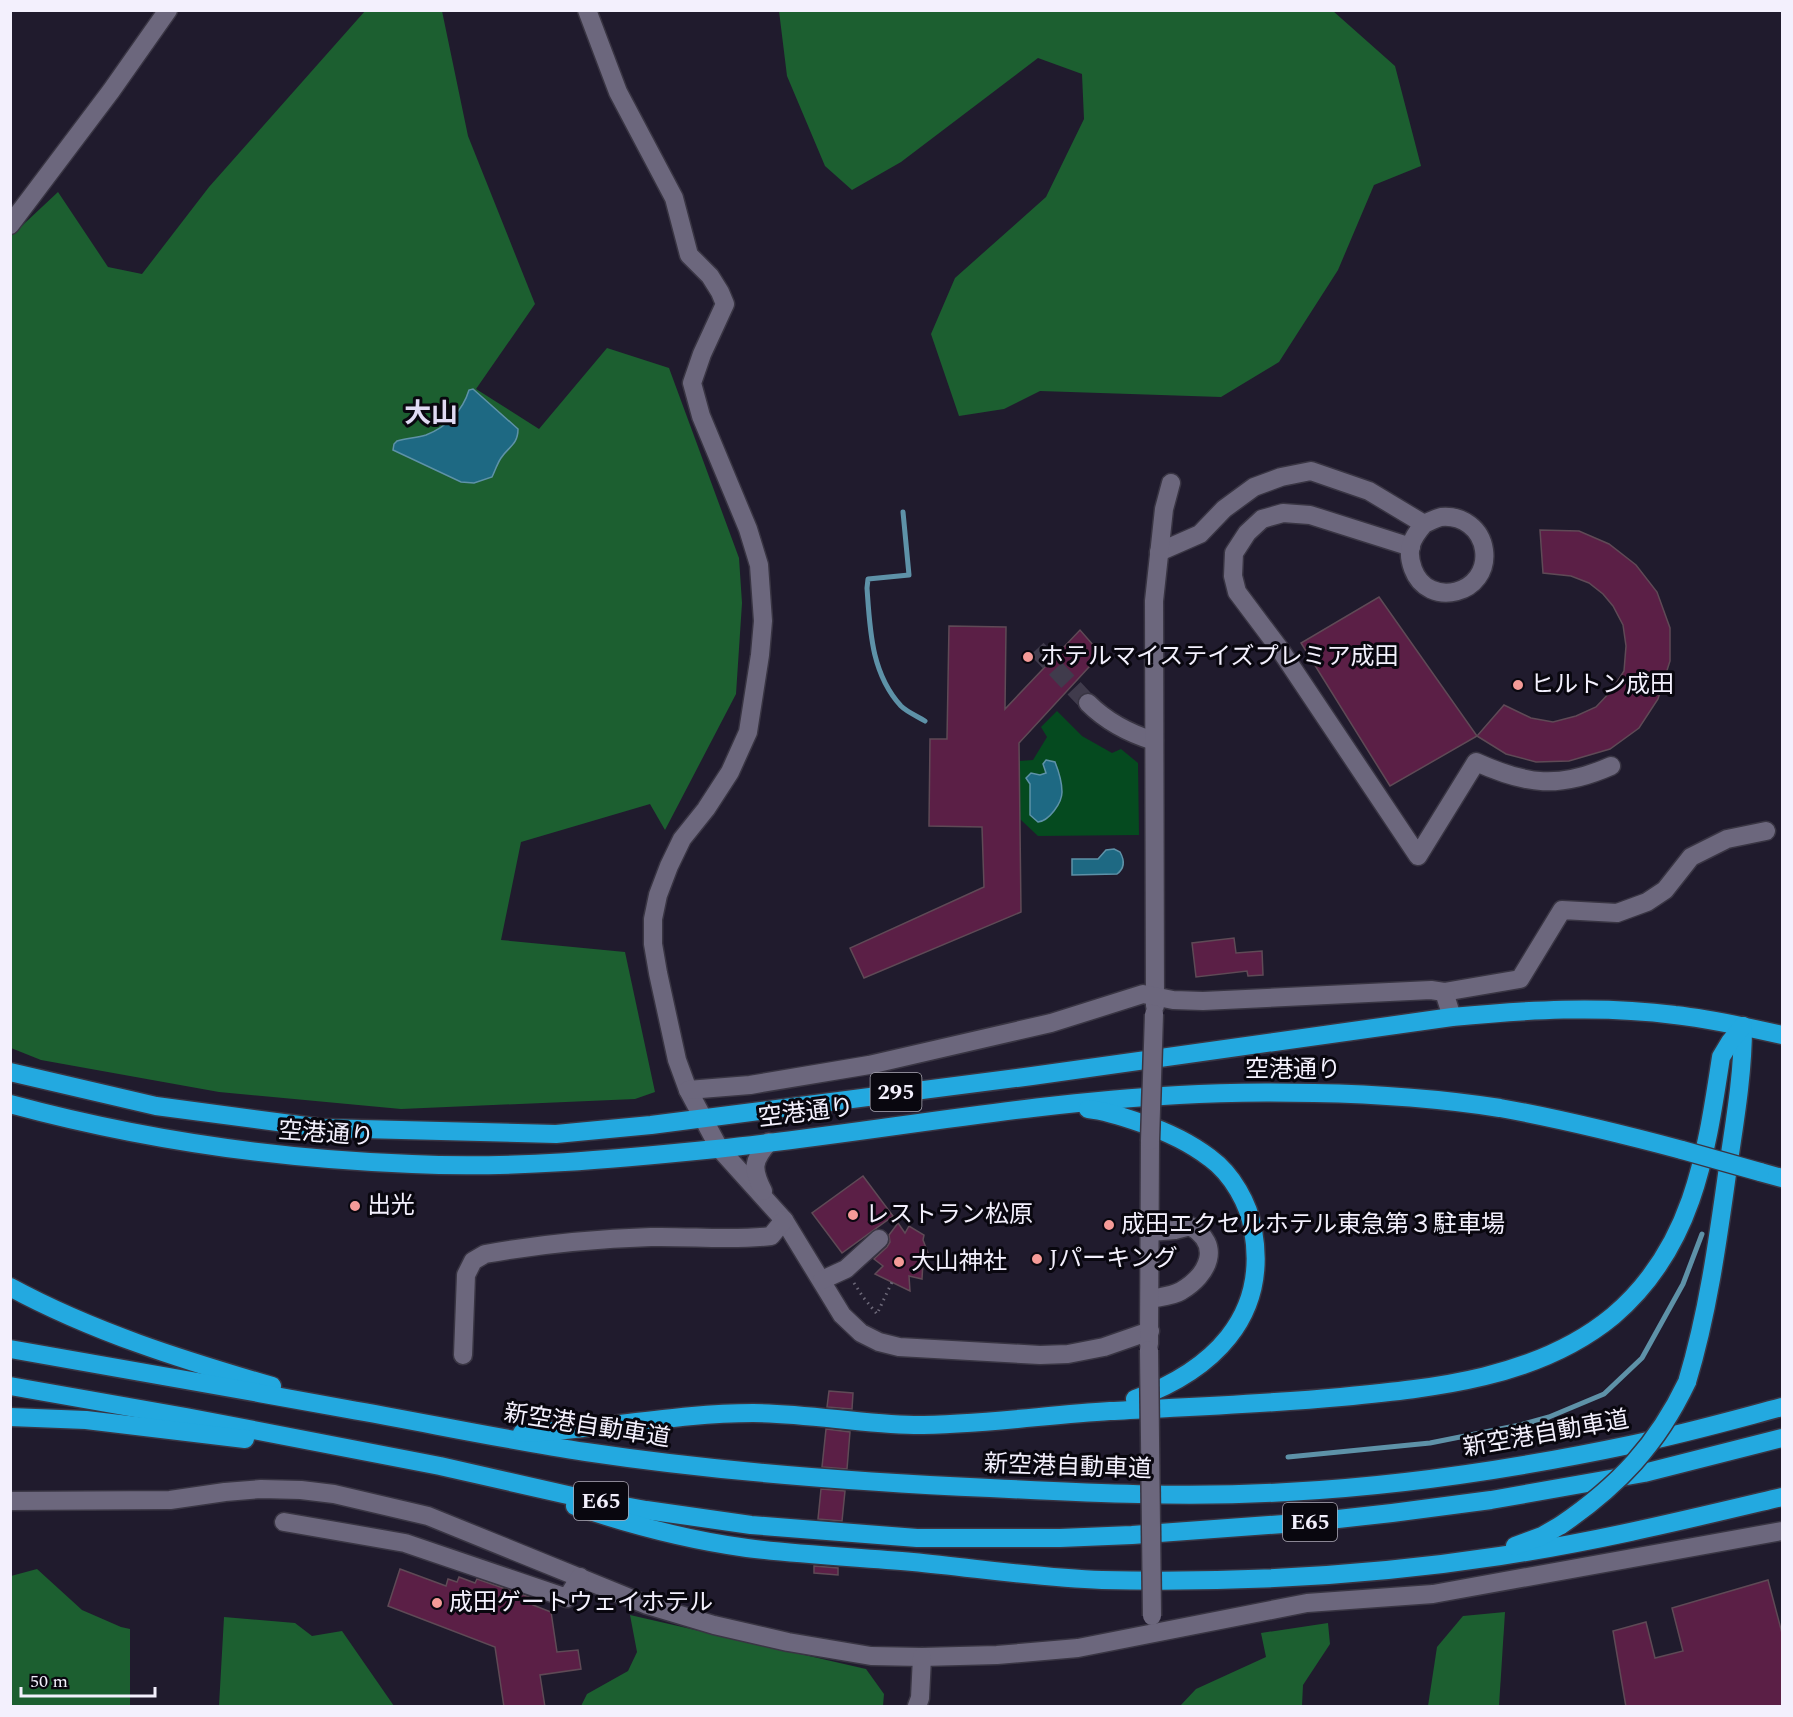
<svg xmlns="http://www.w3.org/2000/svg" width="1793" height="1717" font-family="Spectral,'Noto Sans JP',serif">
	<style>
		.green { fill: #054a1f }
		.forest { fill: #1c5f30 }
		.water { fill: #1e6983; stroke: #5e92a8; stroke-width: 1.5 }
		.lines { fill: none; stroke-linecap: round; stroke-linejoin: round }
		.stream { stroke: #5e92a8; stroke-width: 5 }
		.building { fill: #5b1f46; stroke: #5f4a56; stroke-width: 1.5 }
		.minor-tunnel { stroke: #403b4c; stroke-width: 18; stroke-dasharray: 18 9; stroke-linecap: butt }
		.minor-casing { stroke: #393543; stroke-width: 21 }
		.highway-casing { stroke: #393543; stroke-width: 21 }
		.path { stroke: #6d6979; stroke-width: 3; stroke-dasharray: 1.5 4.5; stroke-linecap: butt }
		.minor { stroke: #6c677d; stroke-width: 18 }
		.highway { stroke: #23a9e0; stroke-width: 18 }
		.minor-bridge-casing { stroke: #393543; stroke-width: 21; stroke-linecap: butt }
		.highway-bridge-casing { stroke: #393543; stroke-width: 21; stroke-linecap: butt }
		.minor-bridge { stroke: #6c677d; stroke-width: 18 }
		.highway-bridge { stroke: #23a9e0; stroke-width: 18 }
		.poi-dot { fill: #f59b98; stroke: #09070f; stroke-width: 2 }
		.labels { text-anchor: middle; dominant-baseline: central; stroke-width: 6; stroke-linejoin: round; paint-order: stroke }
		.shield { fill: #09070f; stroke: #adaab6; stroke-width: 1.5 }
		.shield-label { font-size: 22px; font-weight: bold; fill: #f3f0fd }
		.poi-label { font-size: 24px; fill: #f3f0fd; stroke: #09070f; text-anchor: start }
		.street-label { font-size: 24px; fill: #f3f0fd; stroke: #09070f }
		.quarter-label { font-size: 27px; font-weight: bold; fill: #e0daf3; stroke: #09070f }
	</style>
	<rect width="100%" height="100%" fill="#201b2d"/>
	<polygon class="green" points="1057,711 1082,736 1112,753 1121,749 1138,763 1139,835 1038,836 1020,819 1019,761 1033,760 1047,737 1041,727"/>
	<g class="forest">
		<polygon points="365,11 442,11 468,136 535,304 476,389 539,429 607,348 669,368 739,558 742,603 736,694 665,830 650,804 521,842 501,940 625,952 655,1092 635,1099 401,1109 219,1092 41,1060 11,1048 11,236 58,192 108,267 142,274 209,187"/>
		<polygon points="779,11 1333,11 1395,66 1421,166 1374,185 1338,270 1279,362 1221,397 1040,391 1004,409 959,416 931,334 955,278 1046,197 1084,119 1082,74 1038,58 901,162 852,190 825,166 787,76"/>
		<polygon points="37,1569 82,1610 121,1627 130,1629 130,1705 165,1706 11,1706 11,1576"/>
		<polygon points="1505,1612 1499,1706 1428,1706 1437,1647 1463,1616"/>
		<polygon points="630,1615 866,1669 884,1694 883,1706 581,1706 587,1694 628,1671 637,1652"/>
		<polygon points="224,1617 295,1623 312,1636 342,1631 394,1706 219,1706"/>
		<polygon points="1328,1623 1330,1644 1303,1685 1302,1706 1180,1706 1196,1689 1266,1657 1261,1633"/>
	</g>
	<g class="water">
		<path d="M473,389L518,429C518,445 508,447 501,458C497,464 495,471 492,477L474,483L461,482L393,450L394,444L397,441C407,438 417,438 426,435C447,427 463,410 469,390Z"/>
		<path d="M1046,760L1055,762C1059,772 1062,782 1062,792C1062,803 1049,821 1038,822L1030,815V784L1026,778L1031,773L1040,775L1046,773L1043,764Z"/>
		<path d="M1114,849L1120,852C1125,861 1125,868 1117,874L1072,875V859H1098L1106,850Z"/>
	</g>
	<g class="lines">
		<g class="stream">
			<path d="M903,512L909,575L868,579L867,588C870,630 871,673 901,706C907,712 917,716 925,721"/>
			<polyline points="1288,1457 1430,1443 1520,1425 1549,1417 1604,1394 1642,1358 1683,1284 1702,1234"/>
		</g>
	</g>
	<g class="building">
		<polygon points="1540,530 1579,531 1609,544 1636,565 1657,592 1670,628 1670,661 1658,699 1639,728 1610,749 1569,761 1536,762 1506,754 1477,736 1504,705 1531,718 1553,722 1576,716 1596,707 1612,690 1624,671 1626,646 1623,625 1613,606 1603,594 1589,583 1571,576 1543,573"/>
		<polygon points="1379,597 1477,736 1390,786 1301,643"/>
		<polygon points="949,626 1006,627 1005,709 1080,630 1101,654 1019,743 1021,912 864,978 850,948 984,887 982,827 929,826 930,739 947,739"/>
		<polygon points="1234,938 1236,953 1262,951 1263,975 1248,976 1247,971 1196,977 1192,943"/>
		<polygon points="863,1176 893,1216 842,1253 812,1213"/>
		<polygon points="898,1223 905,1233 909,1226 924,1235 923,1240 930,1258 923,1261 922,1279 909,1276 910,1291 875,1274 883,1266 874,1259 887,1247 890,1242 889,1235"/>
		<polygon points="829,1391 853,1393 852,1409 827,1407"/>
		<polygon points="826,1429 850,1432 847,1469 822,1467"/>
		<polygon points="821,1489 845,1491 842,1521 818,1519"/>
		<polygon points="814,1566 838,1568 838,1575 814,1573"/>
		<polygon points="400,1569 446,1586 448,1579 457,1582 459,1577 475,1583 477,1579 535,1599 533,1605 551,1612 557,1652 578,1650 581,1669 540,1675 545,1707 504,1707 495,1647 388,1606"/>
		<polygon points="1768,1580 1782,1633 1782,1707 1626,1707 1613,1631 1646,1622 1655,1658 1683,1651 1672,1608"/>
	</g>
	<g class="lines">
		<polyline class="minor-tunnel" points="1037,649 1088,703"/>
		<defs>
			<g id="minor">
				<polyline points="587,10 618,92 674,198 689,255 710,276 720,292 725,304 702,354 692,383 701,416 748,529 759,565 763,621 760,655 748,732 730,772 706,809 682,839 669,866 658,895 653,919 653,944 658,973 677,1060 688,1090 719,1148 784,1220 842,1315 861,1333 879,1342 899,1347 1040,1355 1068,1354 1104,1347 1150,1331"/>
				<polyline points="10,225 111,91 168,10"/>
				<path d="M1411,547L1310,515L1283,513L1262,519L1247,533L1234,553L1233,576L1237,592L1279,648L1418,856L1476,762C1527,785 1559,789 1611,766"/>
				<path d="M1159,552L1200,534L1224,509L1254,487L1281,477L1311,471L1369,491L1424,524C1429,522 1436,518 1441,517C1463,515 1481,529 1484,550C1490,594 1428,610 1413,569C1406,550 1411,539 1424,524"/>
				<path d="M1088,703C1106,721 1128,733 1154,741"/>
				<polyline points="1444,992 1520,979 1562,910 1617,913 1647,902 1665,890 1691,857 1727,839 1766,831"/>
				<polyline points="1155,1006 1154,601 1164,509 1171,483"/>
				<polyline points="688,1090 750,1085 869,1065 1051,1023 1143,994 1173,1000 1203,1001 1431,990 1444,992 1452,1017"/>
				<path d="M763,1191C752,1169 752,1161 769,1142"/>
				<polyline points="822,1280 846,1269 879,1239"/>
				<path d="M1150,1299C1159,1297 1173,1296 1181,1291C1208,1275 1223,1245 1190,1226L1175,1230L1150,1232"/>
				<polyline points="1149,1344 1150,1141"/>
				<path d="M463,1355L466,1275L473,1261L485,1254C540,1244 595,1239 651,1237C691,1236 731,1241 771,1236L784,1220"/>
				<polyline points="10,1501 170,1500 225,1492 261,1489 301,1490 334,1494 428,1516 647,1605 714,1625 788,1642 871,1656 922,1657 997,1655 1078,1648 1307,1603 1433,1594 1782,1531"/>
				<polyline points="284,1522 405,1543 567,1598 580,1577"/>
				<polyline points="917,1706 920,1698 922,1657"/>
			</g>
			<g id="highway">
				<path d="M10,1072L156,1106L322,1128L556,1134L651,1125L1032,1076L1452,1017C1526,1010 1601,1005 1675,1015C1711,1019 1747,1027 1782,1035"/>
				<path d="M10,1104C143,1140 275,1159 412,1164C513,1169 616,1159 716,1149C870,1133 1024,1103 1179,1095C1224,1092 1270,1092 1314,1093C1373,1094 1442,1099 1500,1108C1561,1119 1622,1134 1682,1150"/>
				<path d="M1088,1109C1106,1111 1124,1117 1141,1123C1165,1131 1189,1142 1210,1158C1232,1174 1249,1204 1253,1230C1269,1318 1211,1371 1135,1399"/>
				<polyline points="1760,1172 1782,1178"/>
				<path d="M10,1287C93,1332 183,1360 272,1386"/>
				<path d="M10,1349C123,1370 235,1388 347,1409C427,1423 506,1440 586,1452C720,1472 855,1482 990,1488C1089,1493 1188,1498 1287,1492C1403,1486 1520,1468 1634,1444C1684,1434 1733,1420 1782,1407"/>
				<path d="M1687,1382C1708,1313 1718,1239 1728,1167C1735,1120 1743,1074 1743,1026"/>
				<polyline points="10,1386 186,1417 440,1466 581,1498 646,1510 751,1525 917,1538 1060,1538 1132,1535 1311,1522 1392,1513 1491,1500 1644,1473 1782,1438"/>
				<polyline points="10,1417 86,1420 245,1439"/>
				<path d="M522,1433C599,1430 676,1413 753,1413C806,1413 860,1424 914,1425C980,1425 1045,1415 1110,1411C1187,1407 1265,1404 1341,1397C1435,1388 1538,1378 1613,1316C1693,1248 1706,1155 1721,1057L1730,1042L1743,1026"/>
				<path d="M575,1506C631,1525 688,1540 747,1548C802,1555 858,1557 913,1562C976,1568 1039,1578 1102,1580C1235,1583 1369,1576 1500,1556C1595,1542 1689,1519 1782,1497"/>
				<polyline points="1515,1546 1542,1536 1561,1525"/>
			</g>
		</defs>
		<use href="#minor" class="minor-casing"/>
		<use href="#highway" class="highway-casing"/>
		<polyline class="path" points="854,1283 863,1297 877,1314 892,1282"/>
		<use href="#minor" class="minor"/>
		<use href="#highway" class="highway"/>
		<defs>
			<g id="minor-bridge">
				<polyline points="1150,1141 1154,1014"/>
				<polyline points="1149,1350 1152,1616"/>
			</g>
			<g id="highway-bridge">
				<polyline points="1682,1150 1760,1172"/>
				<path d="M1561,1525C1618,1486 1657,1445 1687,1382"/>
			</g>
		</defs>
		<use href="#minor-bridge" class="minor-bridge-casing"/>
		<use href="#highway-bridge" class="highway-bridge-casing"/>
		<use href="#minor-bridge" class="minor-bridge"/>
		<use href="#highway-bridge" class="highway-bridge"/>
	</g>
	<g class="poi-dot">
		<circle cx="1028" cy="657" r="6"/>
		<circle cx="1518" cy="685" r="6"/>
		<circle cx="355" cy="1206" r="6"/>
		<circle cx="853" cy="1215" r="6"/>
		<circle cx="1109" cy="1225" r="6"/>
		<circle cx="1037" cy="1259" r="6"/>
		<circle cx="899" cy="1262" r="6"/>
		<circle cx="437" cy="1603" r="6"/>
	</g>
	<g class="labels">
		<g class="shield">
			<rect x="870.5" y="1073" width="51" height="38" rx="4.5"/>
			<rect x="574" y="1482" width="54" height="38" rx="4.5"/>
			<rect x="1283" y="1503" width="54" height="38" rx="4.5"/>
		</g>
		<g class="shield-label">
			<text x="896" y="1092">295</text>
			<text x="601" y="1501">E65</text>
			<text x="1310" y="1522">E65</text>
		</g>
		<g class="poi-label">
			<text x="1040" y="657">ホテルマイステイズプレミア成田</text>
			<text x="1530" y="685">ヒルトン成田</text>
			<text x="367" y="1206">出光</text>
			<text x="865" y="1215">レストラン松原</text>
			<text x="1121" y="1225">成田エクセルホテル東急第３駐車場</text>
			<text x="1049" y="1259">Jパーキング</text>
			<text x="911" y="1262">大山神社</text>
			<text x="449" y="1603">成田ゲートウェイホテル</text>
		</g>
		<g class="street-label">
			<text x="1293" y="1070">空港通り</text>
			<text transform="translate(806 1113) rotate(-7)">空港通り</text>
			<text transform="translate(326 1134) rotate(4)">空港通り</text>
			<text transform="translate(587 1426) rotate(9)">新空港自動車道</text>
			<text transform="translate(1546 1434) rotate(-10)">新空港自動車道</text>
			<text transform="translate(1068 1467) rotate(2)">新空港自動車道</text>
		</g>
		<g class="quarter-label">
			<text x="431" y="414">大山</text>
		</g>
	</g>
	<rect width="1793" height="1717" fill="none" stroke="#f3f0fd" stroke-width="24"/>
	<path d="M21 1687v9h134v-9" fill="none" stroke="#f3f0fd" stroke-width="3"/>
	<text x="30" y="1687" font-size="18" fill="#f3f0fd" stroke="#09070f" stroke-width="4.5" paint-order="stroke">50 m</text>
</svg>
